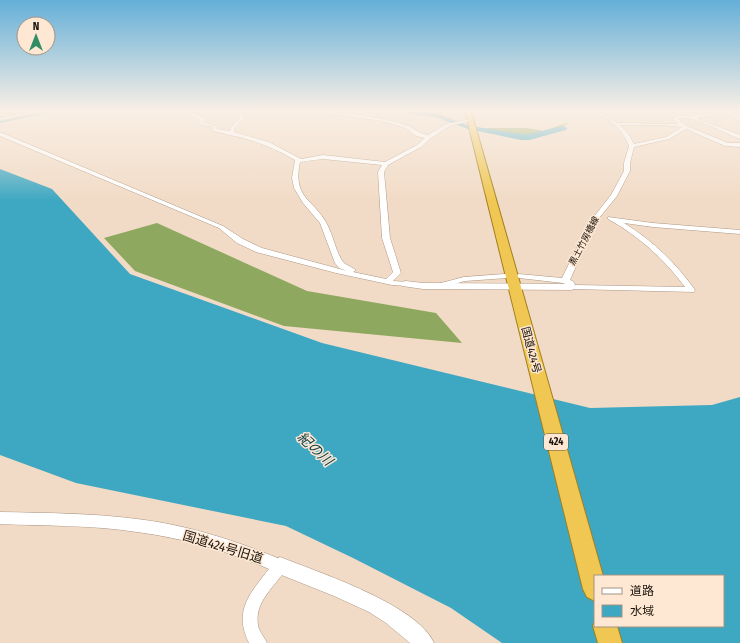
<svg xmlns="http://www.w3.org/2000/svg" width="740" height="643" font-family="'Fira Sans Condensed','Noto Sans JP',sans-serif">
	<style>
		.forest { fill: #8fa860 }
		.water { fill: #3ea7c1; fill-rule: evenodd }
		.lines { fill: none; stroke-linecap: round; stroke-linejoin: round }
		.stream { stroke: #3ea7c1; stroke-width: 1.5 }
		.river { fill: #3ea7c1; fill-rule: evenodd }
		.minor-casing { stroke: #ac9784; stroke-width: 1 }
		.tertiary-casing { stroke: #ac9784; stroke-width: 1 }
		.trunk-casing { stroke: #a27f1d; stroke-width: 2 }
		.minor { fill: #fff; fill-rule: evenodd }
		.tertiary { fill: #fff; fill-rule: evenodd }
		.trunk { fill: #f0c752; fill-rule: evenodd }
		.labels { text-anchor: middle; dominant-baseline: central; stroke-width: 3; stroke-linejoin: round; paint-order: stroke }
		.far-street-label { font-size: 9px; fill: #1a130b; stroke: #fee8d3 }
		.shield { fill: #fee8d3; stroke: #5e5347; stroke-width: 1 }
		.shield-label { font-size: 10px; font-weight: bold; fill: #1a130b }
		.street-label { font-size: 11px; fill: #1a130b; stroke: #fee8d3 }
		.near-street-label { font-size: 13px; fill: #1a130b; stroke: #fee8d3 }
		.near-water-label { font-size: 14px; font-style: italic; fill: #093a45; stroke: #fee8d3 }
	</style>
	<rect width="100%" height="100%" fill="#f1dbc6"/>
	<g class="forest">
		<path d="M566,123H569C556,130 536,137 521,136C509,136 496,132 484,129L489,128H527L544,131Z"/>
		<polygon points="157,223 307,291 436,313 462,343 284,326 135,271 104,238"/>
	</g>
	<path class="water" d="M0,169L52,189L130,274L322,343L590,408L712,405L740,397V643H502L451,608L353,558L286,526L76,483L0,455ZM595,576H723V626H595Z"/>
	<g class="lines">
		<polyline class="stream" points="0,122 53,111"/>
		<g class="river">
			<polygon points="402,111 436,113 472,127 468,129 435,117 405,113"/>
			<polygon points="563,126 567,128 566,130 529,140 521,140 478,131 474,129 478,127 521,134 529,134"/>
		</g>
		<defs>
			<g id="minor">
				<polygon points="34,111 40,111 0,120 0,118"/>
				<path d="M183,111H188L204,118L205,120L203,122L218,127L217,129L230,131L231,127L240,118L238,111H242L244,118L235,128L234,132L269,142L301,159L323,155L385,162L417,145L425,138L416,136L405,128L382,121L314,112L312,111C341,111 379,117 406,125C415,128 417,133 428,135L446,124L471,119L473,120L450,126L431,138L421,147L388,165L384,172L390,238L401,273L393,281L409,282L410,284L409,286L392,285L336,273L256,252L237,243L219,228L0,136V133H2L223,226L243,239L262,248L347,271L339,268L335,263L320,223L303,203L294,188L292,178L295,160C266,143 245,138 212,131L213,127L198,124L200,120ZM323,159L382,165L378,172L382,238L393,272L386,279L353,272L356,270L344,263C336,253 334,238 328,226C315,199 292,200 300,162Z"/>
				<path d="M577,111H594L600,112L617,123L678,124L674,120V117L680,115L690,116L724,111H729L740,118V121L727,113L696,118L740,135V139C726,134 691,113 678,119L687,126L728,143H740V147L725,146L686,129L669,139L634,147L630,163V171L617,196L595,223L570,280L573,281L575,285L685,287C664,259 639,236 608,219V217L653,223L740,230V234L653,227L624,223C652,240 676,263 695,290L694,292L572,289H569L567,285L563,283L519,278L515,276L519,274L562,278L589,223L611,195L624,171V163L629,146C624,132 611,118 596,114C589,112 582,114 577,111ZM620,125H660L682,127L666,137L634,144L629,135Z"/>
				<polygon points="504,274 507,274 508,276 507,278 465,281 440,288 436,286 437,284 464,277"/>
				<path d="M0,512C45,513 91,513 137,519C188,525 237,541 285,561L287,566L285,571C272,589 252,605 259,629C261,634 265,638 267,643H249C233,611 250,593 269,569C227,551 183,538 137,532C92,525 46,526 0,524Z"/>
			</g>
			<g id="tertiary">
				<polygon points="406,281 423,283 572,284 577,287 572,290 423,289 402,286 401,284 402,282"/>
				<path d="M280,557C318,572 418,605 434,643H410L386,623L369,612L334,596L274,572L271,566L274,560Z"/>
			</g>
			<g id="trunk">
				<polygon points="465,111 471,111 603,576 595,576 595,601 587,597 583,589"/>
				<polygon points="595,621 595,626 617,626 622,643 598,643 593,626"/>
			</g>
		</defs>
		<use href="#minor" class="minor-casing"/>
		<use href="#tertiary" class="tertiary-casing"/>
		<use href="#trunk" class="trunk-casing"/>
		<use href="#minor" class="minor"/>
		<use href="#tertiary" class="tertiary"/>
		<use href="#trunk" class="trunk"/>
	</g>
	<linearGradient id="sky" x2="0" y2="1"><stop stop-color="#64afd8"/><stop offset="0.55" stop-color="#f9efe5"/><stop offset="1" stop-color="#f9efe5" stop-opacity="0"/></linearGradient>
	<rect width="740" height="201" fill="url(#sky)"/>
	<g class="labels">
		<g class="far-street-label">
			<text transform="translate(584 241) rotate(-62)">黒土竹房橋線</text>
		</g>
		<rect class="shield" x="544" y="434" width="24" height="16" rx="3"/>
		<g class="shield-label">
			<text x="556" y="442">424</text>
		</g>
		<g class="street-label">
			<text transform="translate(531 350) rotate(75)">国道424号</text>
		</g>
		<g class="near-street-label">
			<text transform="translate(223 547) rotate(17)">国道424号旧道</text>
		</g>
		<g class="near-water-label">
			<text transform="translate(315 449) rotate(43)">紀の川</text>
		</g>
	</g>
	<rect x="594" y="575" width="130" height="52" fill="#fee8d3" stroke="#a39383"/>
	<rect x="602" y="588" width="20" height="6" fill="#ffffff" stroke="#a39383"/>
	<text x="630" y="595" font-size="12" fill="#1a130b">道路</text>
	<rect x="602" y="605" width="20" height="12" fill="#3ea7c1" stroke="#a39383"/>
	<text x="630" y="615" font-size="12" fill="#1a130b">水域</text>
	<g transform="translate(36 36)"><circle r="19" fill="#fee8d3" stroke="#a39383"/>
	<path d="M0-3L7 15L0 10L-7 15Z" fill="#308d65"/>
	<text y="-6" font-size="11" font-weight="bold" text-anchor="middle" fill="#1a130b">N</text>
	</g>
</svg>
